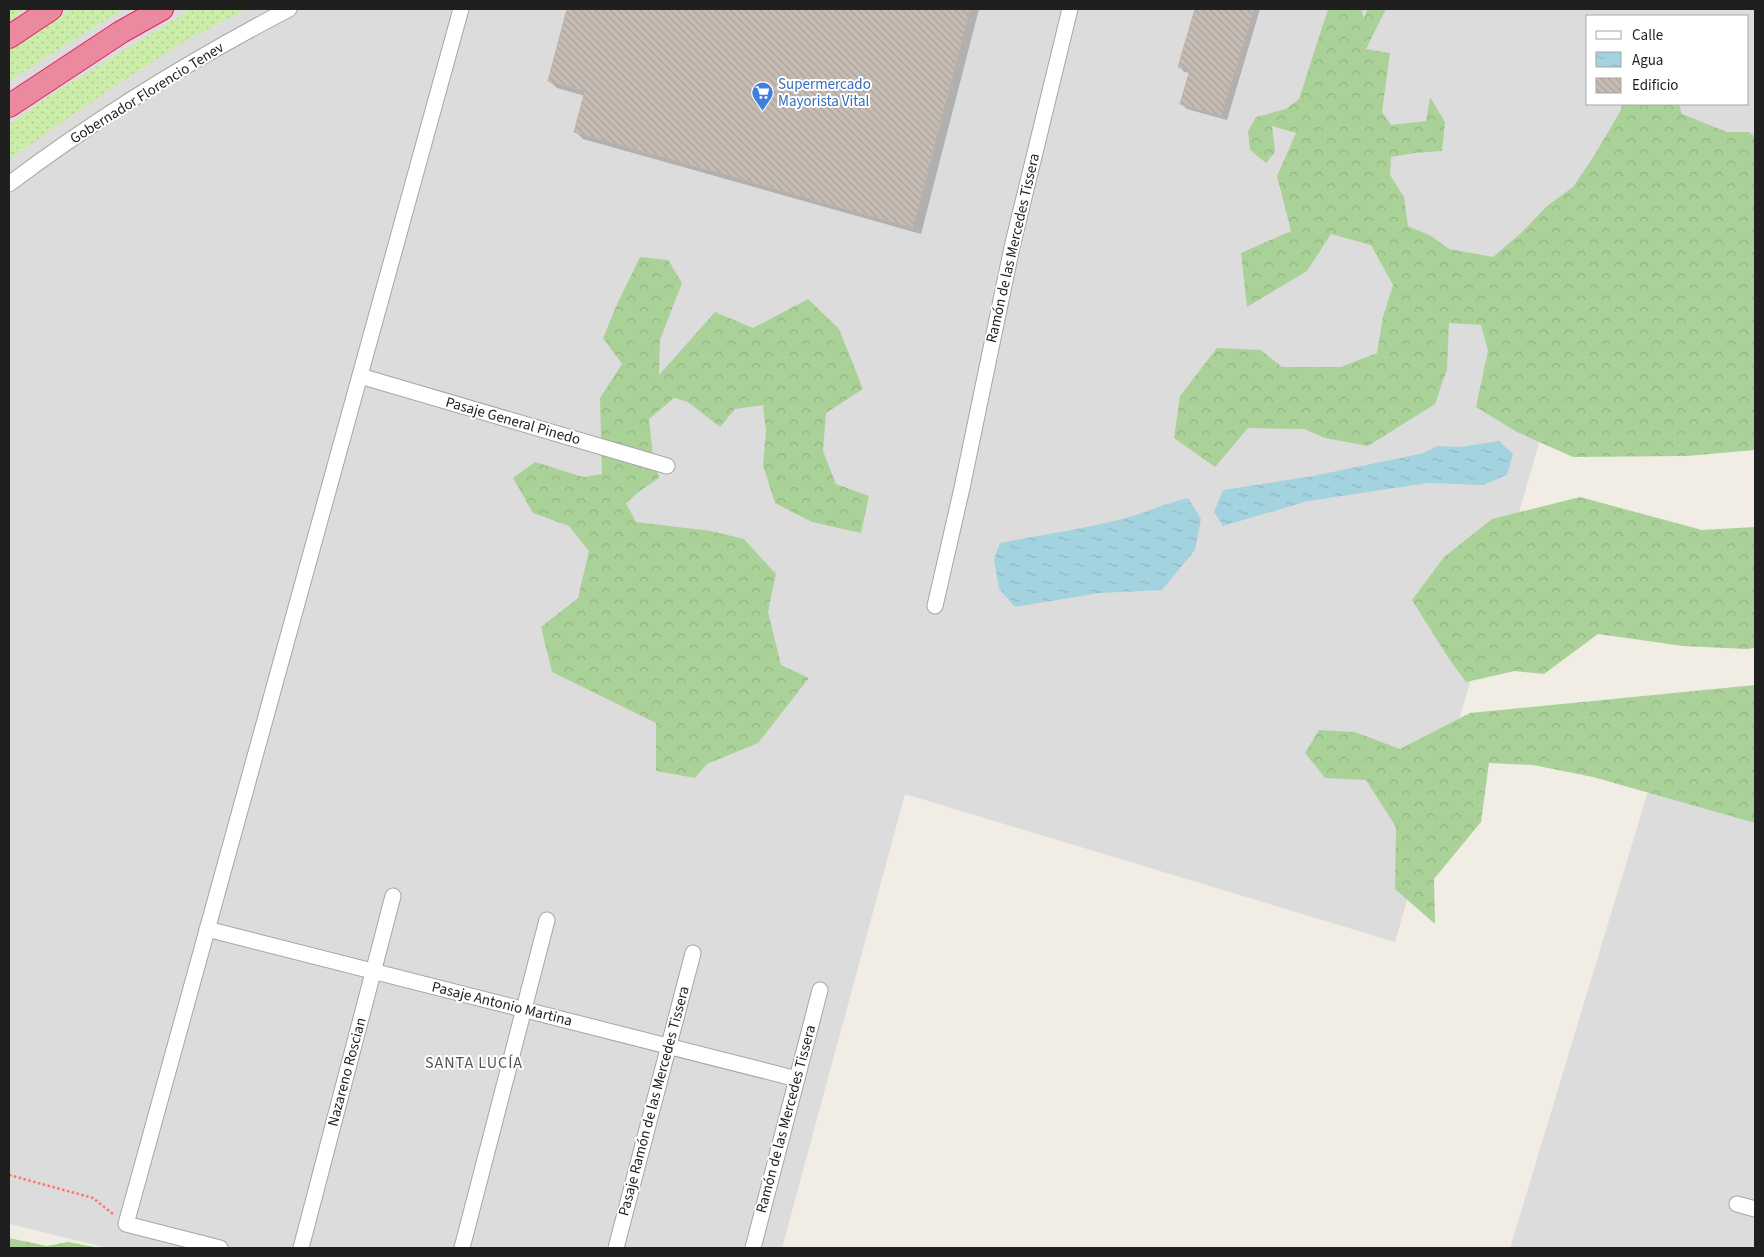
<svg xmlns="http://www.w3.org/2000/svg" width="1764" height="1257" font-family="'Source Sans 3',sans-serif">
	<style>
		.residential { fill: #dddcdc }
		.grass { fill: url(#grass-dots) }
		.forest { fill: url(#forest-crowns) }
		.water { fill: url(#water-ripples) }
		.shadow { fill: #0003 }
		.building { fill: url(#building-back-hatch); stroke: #c3b3a7 }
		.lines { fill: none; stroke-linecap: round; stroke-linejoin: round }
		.minor-casing { stroke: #a6a6a6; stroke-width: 17 }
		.highway-casing { stroke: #e31e65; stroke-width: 24 }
		.path { stroke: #ff7568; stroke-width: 2.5; stroke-dasharray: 2.5 2.5; stroke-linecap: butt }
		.minor { stroke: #fff; stroke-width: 15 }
		.highway { stroke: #eb8a9e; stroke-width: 22 }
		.labels { text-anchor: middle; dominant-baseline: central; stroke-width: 4; stroke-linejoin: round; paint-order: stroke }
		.shop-label { font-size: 15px; fill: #366cbe; stroke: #fff; text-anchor: start }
		.street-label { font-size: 15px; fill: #1f1f1f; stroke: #fff }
		.neighbourhood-label { font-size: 16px; letter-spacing: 1px; fill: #525252; stroke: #fff }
	</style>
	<defs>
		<pattern id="grass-dots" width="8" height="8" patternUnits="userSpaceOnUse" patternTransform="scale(1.25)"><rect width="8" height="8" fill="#cceda9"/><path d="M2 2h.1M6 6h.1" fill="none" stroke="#afcb91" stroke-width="1.8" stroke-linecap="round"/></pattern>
		<pattern id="forest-crowns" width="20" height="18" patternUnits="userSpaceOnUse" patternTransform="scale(1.25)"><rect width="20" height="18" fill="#aad298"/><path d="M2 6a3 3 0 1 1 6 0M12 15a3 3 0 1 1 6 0" fill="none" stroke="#92b483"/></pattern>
		<pattern id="water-ripples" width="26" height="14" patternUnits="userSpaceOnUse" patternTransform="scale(1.25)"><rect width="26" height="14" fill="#a4d3e0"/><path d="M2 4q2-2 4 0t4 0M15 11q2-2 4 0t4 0" fill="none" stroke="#8db5c0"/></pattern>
		<pattern id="building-back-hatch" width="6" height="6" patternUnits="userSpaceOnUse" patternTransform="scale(1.25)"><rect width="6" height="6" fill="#c6bcb4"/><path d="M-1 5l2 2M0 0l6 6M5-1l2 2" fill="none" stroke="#aaa19a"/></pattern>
	</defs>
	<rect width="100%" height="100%" fill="#f1ede5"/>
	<g class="residential">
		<polygon points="9,9 1755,9 1755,148 1639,104 1748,104 1748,16 1588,16 1588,104 1637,104 1395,942 905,794 782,1248 108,1248 9,1224"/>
		<polygon points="1652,778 1755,795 1755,1248 1510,1248"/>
	</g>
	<g class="grass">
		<polygon points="9,9 26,9 9,21"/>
		<polygon points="71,9 123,9 9,81 9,49"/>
		<polygon points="192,9 247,9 188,39 112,88 9,159 9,125 47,97"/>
	</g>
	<g class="forest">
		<polygon points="1328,9 1361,9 1364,18 1368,9 1386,9 1366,49 1390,53 1382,112 1391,125 1426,121 1430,97 1445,122 1442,151 1415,153 1391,157 1390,175 1404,197 1408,226 1431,236 1449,249 1493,257 1521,233 1547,206 1573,187 1594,156 1621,110 1622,104 1679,104 1682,114 1727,132 1749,132 1755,137 1755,450 1687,456 1573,457 1517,432 1476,407 1488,351 1481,325 1449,323 1447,369 1435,404 1368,446 1325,438 1304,429 1248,428 1215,467 1174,438 1180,396 1217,348 1261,350 1282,367 1341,367 1377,353 1383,317 1393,285 1371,245 1331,234 1307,271 1247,307 1241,253 1291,231 1277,176 1296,133 1272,126 1275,152 1266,163 1250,150 1248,131 1256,117 1286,109 1299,99"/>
		<polygon points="640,257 668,260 682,283 660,340 659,375 715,312 753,328 808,299 839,329 863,389 826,413 823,451 836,484 869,496 861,533 812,522 775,503 763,465 766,431 763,405 735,409 720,427 688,402 674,398 649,419 653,456 659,478 641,490 626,503 636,522 711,531 744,539 776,574 768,612 781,665 809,678 758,743 707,764 695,778 656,771 656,723 552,672 541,627 578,598 589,551 569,526 533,513 513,478 535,462 583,477 602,474 600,398 622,364 603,338 618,302"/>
		<polygon points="1580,497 1702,530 1755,527 1755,648 1746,649 1683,646 1598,634 1544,674 1515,671 1466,682 1449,659 1412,600 1444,557 1492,519"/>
		<polygon points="1755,685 1755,823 1593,777 1533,765 1489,763 1481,822 1434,879 1435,924 1395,889 1396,827 1366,780 1325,778 1305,753 1319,730 1355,732 1400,749 1470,713"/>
		<polygon points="9,1238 47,1246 68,1242 100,1248 9,1248"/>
	</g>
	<g class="water">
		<polygon points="1499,441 1513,454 1507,475 1483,485 1428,483 1308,501 1223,526 1214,512 1223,490 1313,476 1424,453 1437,446 1459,447"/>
		<path d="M1188,498L1201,519L1195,550L1162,590L1100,593L1015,607L999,589L994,559L1000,543C1046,534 1092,528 1136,515C1154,509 1170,502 1188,498Z"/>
	</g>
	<g class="shadow">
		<polygon points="569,9 979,9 921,234 583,139 576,132 585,96 557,88 549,81"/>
		<polygon points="1196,9 1260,9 1227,120 1187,109 1181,103 1190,73 1184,72 1179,66"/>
	</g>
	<g class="building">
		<polygon points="567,9 970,9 913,228 574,132 585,91 548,81"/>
		<polygon points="1195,9 1254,9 1221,116 1180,104 1190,70 1178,67"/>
	</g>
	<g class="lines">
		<defs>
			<g id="minor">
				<path d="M9,184C97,118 191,60 289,9"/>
				<polyline points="360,376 667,466"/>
				<polyline points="935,606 962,488 1012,247 1070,9"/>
				<polyline points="207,929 797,1079"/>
				<polyline points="1737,1204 1755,1209"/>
				<polyline points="220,1248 126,1224 461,9"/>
				<polyline points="301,1248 393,896"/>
				<polyline points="462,1248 547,920"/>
				<polyline points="616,1248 693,953"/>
				<polyline points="753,1248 820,990"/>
			</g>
			<g id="highway">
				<polyline points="9,37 51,9"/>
				<polyline points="9,106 121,32 162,9"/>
			</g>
		</defs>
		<use href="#minor" class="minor-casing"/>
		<use href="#highway" class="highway-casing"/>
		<polyline class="path" points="9,1175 93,1198 113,1214"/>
		<use href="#minor" class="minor"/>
		<use href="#highway" class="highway"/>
	</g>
	<defs>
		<symbol id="supermarket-pin" viewBox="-11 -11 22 30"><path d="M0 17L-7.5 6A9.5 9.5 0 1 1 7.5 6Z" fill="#3f7fe0" stroke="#fff"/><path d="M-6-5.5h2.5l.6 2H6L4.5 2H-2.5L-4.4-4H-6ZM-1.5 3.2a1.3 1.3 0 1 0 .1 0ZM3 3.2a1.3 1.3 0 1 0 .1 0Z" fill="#fff"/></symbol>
	</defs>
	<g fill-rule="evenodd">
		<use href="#supermarket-pin" x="750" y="80" width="25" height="34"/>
	</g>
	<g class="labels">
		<g class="shop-label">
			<text x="778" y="84">Supermercado<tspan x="778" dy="17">Mayorista Vital</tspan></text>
		</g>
		<g class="street-label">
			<text transform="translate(147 93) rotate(-32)">Gobernador Florencio Tenev</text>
			<text transform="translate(1013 248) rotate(-77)">Ramón de las Mercedes Tissera</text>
			<text transform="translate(513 421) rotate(16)">Pasaje General Pinedo</text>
			<text transform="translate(502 1004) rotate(14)">Pasaje Antonio Martina</text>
			<text transform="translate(347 1072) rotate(-75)">Nazareno Roscian</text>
			<text transform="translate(654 1101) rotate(-75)">Pasaje Ramón de las Mercedes Tissera</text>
			<text transform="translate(786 1119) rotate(-75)">Ramón de las Mercedes Tissera</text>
		</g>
		<g class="neighbourhood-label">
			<text x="474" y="1063">SANTA LUCÍA</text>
		</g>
	</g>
	<rect width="1764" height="1257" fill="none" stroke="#1f1f1f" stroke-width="20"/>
	<rect x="1586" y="15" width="162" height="90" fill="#ffffff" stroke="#a5a5a5"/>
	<rect x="1596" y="31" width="25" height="8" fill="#ffffff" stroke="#a5a5a5"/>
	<text x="1632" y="40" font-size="15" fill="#1f1f1f">Calle</text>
	<rect x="1596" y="52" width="25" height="15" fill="url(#water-ripples)" stroke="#a5a5a5"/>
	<text x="1632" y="65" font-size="15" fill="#1f1f1f">Agua</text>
	<rect x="1596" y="78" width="25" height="15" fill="url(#building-back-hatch)" stroke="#a5a5a5"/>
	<text x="1632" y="90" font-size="15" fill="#1f1f1f">Edificio</text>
</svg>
